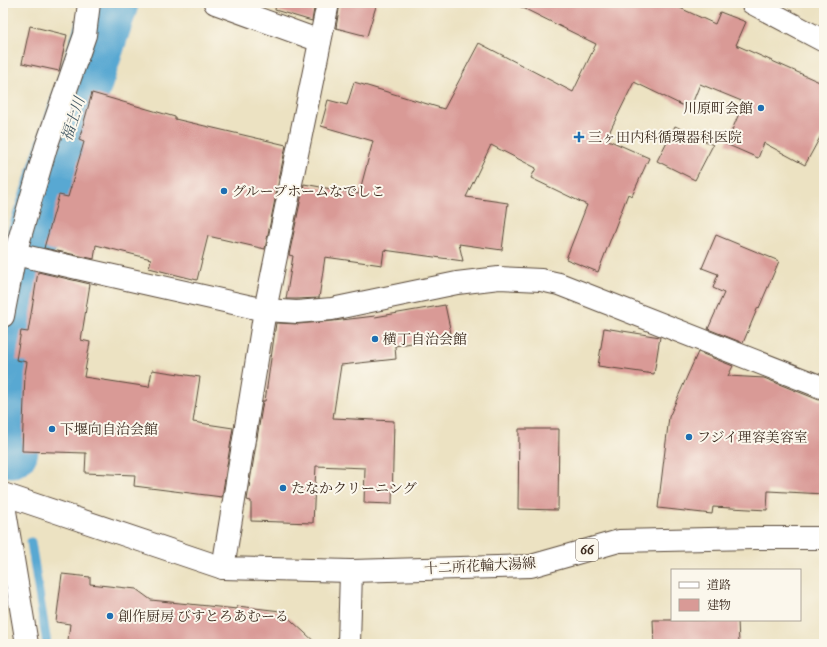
<svg xmlns="http://www.w3.org/2000/svg" width="827" height="647" font-family="'IM FELL Great Primer','Noto Serif JP',serif">
	<style>
		.lines { fill: none; stroke-linecap: round; stroke-linejoin: round }
		.stream { stroke: #58a8d2; stroke-width: 9 }
		.river { stroke: #58a8d2; stroke-width: 55 }
		.building { fill: #d99a96 }
		.street-casing { stroke: #564637; stroke-width: 24 }
		.secondary-casing { stroke: #564637; stroke-width: 24 }
		.primary-casing { stroke: #564637; stroke-width: 24 }
		.street { stroke: #fff; stroke-width: 22 }
		.secondary { stroke: #fff; stroke-width: 22 }
		.primary { stroke: #fff; stroke-width: 22 }
		.poi-dot { fill: #1f6fb2; stroke: #fbf7ec; stroke-width: 1.5 }
		.labels { text-anchor: middle; dominant-baseline: central; stroke-width: 4; stroke-linejoin: round; paint-order: stroke }
		.shield { fill: #fbf7ec; stroke: #75685c; stroke-width: 1 }
		.shield-label { font-size: 13px; font-weight: bold; fill: #3b2a1e }
		.poi-label { font-size: 14px; fill: #3b2a1e; stroke: #fbf7ec; text-anchor: start }
		.street-label { font-size: 14px; fill: #3b2a1e; stroke: #fbf7ec }
		.water-label { font-size: 15px; font-style: italic; fill: #475c66; stroke: #fbf7ec }
	</style>
	<rect width="100%" height="100%" fill="#fbf7ec"/>
	<filter id="ink" filterUnits="userSpaceOnUse"><feTurbulence type="fractalNoise" baseFrequency=".025" numOctaves="2"/><feDisplacementMap in="SourceGraphic" scale="8" xChannelSelector="R" yChannelSelector="G"/><feConvolveMatrix kernelMatrix="1 2 1 2 8 2 1 2 1" color-interpolation-filters="sRGB"/></filter>
	<filter id="wash" filterUnits="userSpaceOnUse"><feTurbulence type="fractalNoise" baseFrequency=".012" numOctaves="4" result="noise"/><feDisplacementMap in="SourceGraphic" scale="16" xChannelSelector="R" yChannelSelector="G"/><feGaussianBlur stdDeviation="0.9" result="paint"/><feColorMatrix in="noise" values="0 0 0 0 0 0 0 0 0 0 0 0 0 0 0 0 0 1.4 0 .05"/><feComposite in="paint" operator="in"/></filter>
	<g filter="url(#wash)">
		<rect width="100%" height="100%" fill="#ece2c2"/>
		<g class="lines">
			<polyline class="stream" points="31,542 47,644"/>
			<g class="river">
				<polyline points="35,234 111,3"/>
				<polyline points="11,450 10,354 27,268"/>
			</g>
		</g>
		<g id="blocks">
			<g class="building">
				<polygon points="276,3 315,3 312,21 275,10"/>
				<polygon points="340,3 377,3 367,36 336,28"/>
				<polygon points="513,3 669,3 715,24 720,12 746,22 736,45 824,84 824,130 805,165 764,143 758,158 726,144 744,102 700,84 690,109 634,82 606,139 649,158 632,196 628,194 598,272 566,259 587,205 531,178 536,168 491,145 466,197 508,203 502,250 459,244 463,261 384,250 382,265 325,257 319,298 297,299 286,299 293,256 289,255 304,184 359,194 373,141 321,126 328,100 347,105 354,82 444,109 479,43 573,92 596,44"/>
				<polygon points="30,26 67,35 59,71 22,63"/>
				<polygon points="92,93 175,117 175,119 286,145 265,249 208,236 197,280 149,268 151,259 96,245 94,259 44,248 59,195 68,197 84,142 79,140"/>
				<polygon points="675,126 713,145 695,180 657,161"/>
				<polygon points="716,235 779,261 759,308 758,307 743,343 708,329 724,293 713,288 718,274 702,268"/>
				<polygon points="38,272 90,284 81,340 90,342 84,377 149,387 152,370 200,377 193,422 233,428 222,497 134,486 135,475 85,473 86,453 22,451 25,374 27,362 16,360 21,331 28,332"/>
				<polygon points="445,305 451,333 428,338 428,340 395,346 396,359 341,365 333,418 394,421 392,504 364,503 365,468 316,466 313,523 251,521 251,501 247,500 263,401 265,401 276,323 298,324 333,321 375,316 375,317"/>
				<polygon points="604,328 660,337 654,374 598,366"/>
				<polygon points="698,352 733,366 728,376 764,378 819,400 824,400 824,494 768,491 767,510 713,507 712,514 658,508 669,417"/>
				<polygon points="519,429 559,429 558,510 518,509"/>
				<polygon points="62,574 90,577 90,584 136,589 151,600 237,609 237,606 281,611 317,644 103,644 68,640 70,624 56,622"/>
				<polygon points="653,620 738,620 739,644 654,644"/>
			</g>
		</g>
	</g>
	<g filter="url(#ink)">
		<use href="#blocks" fill-opacity="0" stroke="#564637" stroke-width="1"/>
		<g class="lines">
			<defs>
				<g id="street">
					<polyline points="215,3 320,41"/>
					<polyline points="752,3 824,41"/>
					<polyline points="15,254 265,310 297,312 332,309 457,283 499,278 541,280 559,284 824,388"/>
					<polyline points="265,310 328,3"/>
					<polyline points="3,316 15,254 46,147 85,35 89,3"/>
					<polyline points="3,499 27,644"/>
				</g>
				<g id="secondary">
					<polyline points="265,310 223,568 351,571"/>
					<polyline points="3,494 223,568"/>
				</g>
				<polyline id="primary" points="349,644 351,571 531,566 619,541 754,538 824,538"/>
			</defs>
			<use href="#street" class="street-casing"/>
			<use href="#secondary" class="secondary-casing"/>
			<use href="#primary" class="primary-casing"/>
			<use href="#street" class="street"/>
			<use href="#secondary" class="secondary"/>
			<use href="#primary" class="primary"/>
		</g>
	</g>
	<g class="poi-dot">
		<circle cx="761" cy="108" r="4"/>
		<path d="M577 131h4v4h4v4h-4v4h-4v-4h-4v-4h4z"/>
		<circle cx="224" cy="191" r="4"/>
		<circle cx="375" cy="339" r="4"/>
		<circle cx="52" cy="429" r="4"/>
		<circle cx="689" cy="437" r="4"/>
		<circle cx="283" cy="488" r="4"/>
		<circle cx="110" cy="616" r="4"/>
	</g>
	<g class="labels">
		<rect class="shield" x="576" y="539" width="22" height="22" rx="3"/>
		<g class="shield-label">
			<text x="587" y="550">66</text>
		</g>
		<g class="poi-label">
			<text x="753" y="108" text-anchor="end">川原町会館</text>
			<text x="588" y="137">三ヶ田内科循環器科医院</text>
			<text x="232" y="191">グループホームなでしこ</text>
			<text x="383" y="339">横丁自治会館</text>
			<text x="60" y="429">下堰向自治会館</text>
			<text x="697" y="437">フジイ理容美容室</text>
			<text x="291" y="488">たなかクリーニング</text>
			<text x="118" y="616">創作厨房 びすとろあむーる</text>
		</g>
		<g class="street-label">
			<text transform="translate(480 566) rotate(-3)">十二所花輪大湯線</text>
		</g>
		<g class="water-label">
			<text transform="translate(73 119) rotate(-72)">福士川</text>
		</g>
	</g>
	<rect width="827" height="647" fill="none" stroke="#fbf7ec" stroke-width="16"/>
	<rect x="671" y="569" width="130" height="52" fill="#fbf7ec" stroke="#aea59a"/>
	<rect x="679" y="582" width="20" height="6" fill="#ffffff" stroke="#aea59a"/>
	<text x="707" y="589" font-size="12" fill="#3b2a1e">道路</text>
	<rect x="679" y="599" width="20" height="12" fill="#d99a96" stroke="#aea59a"/>
	<text x="707" y="609" font-size="12" fill="#3b2a1e">建物</text>
</svg>
